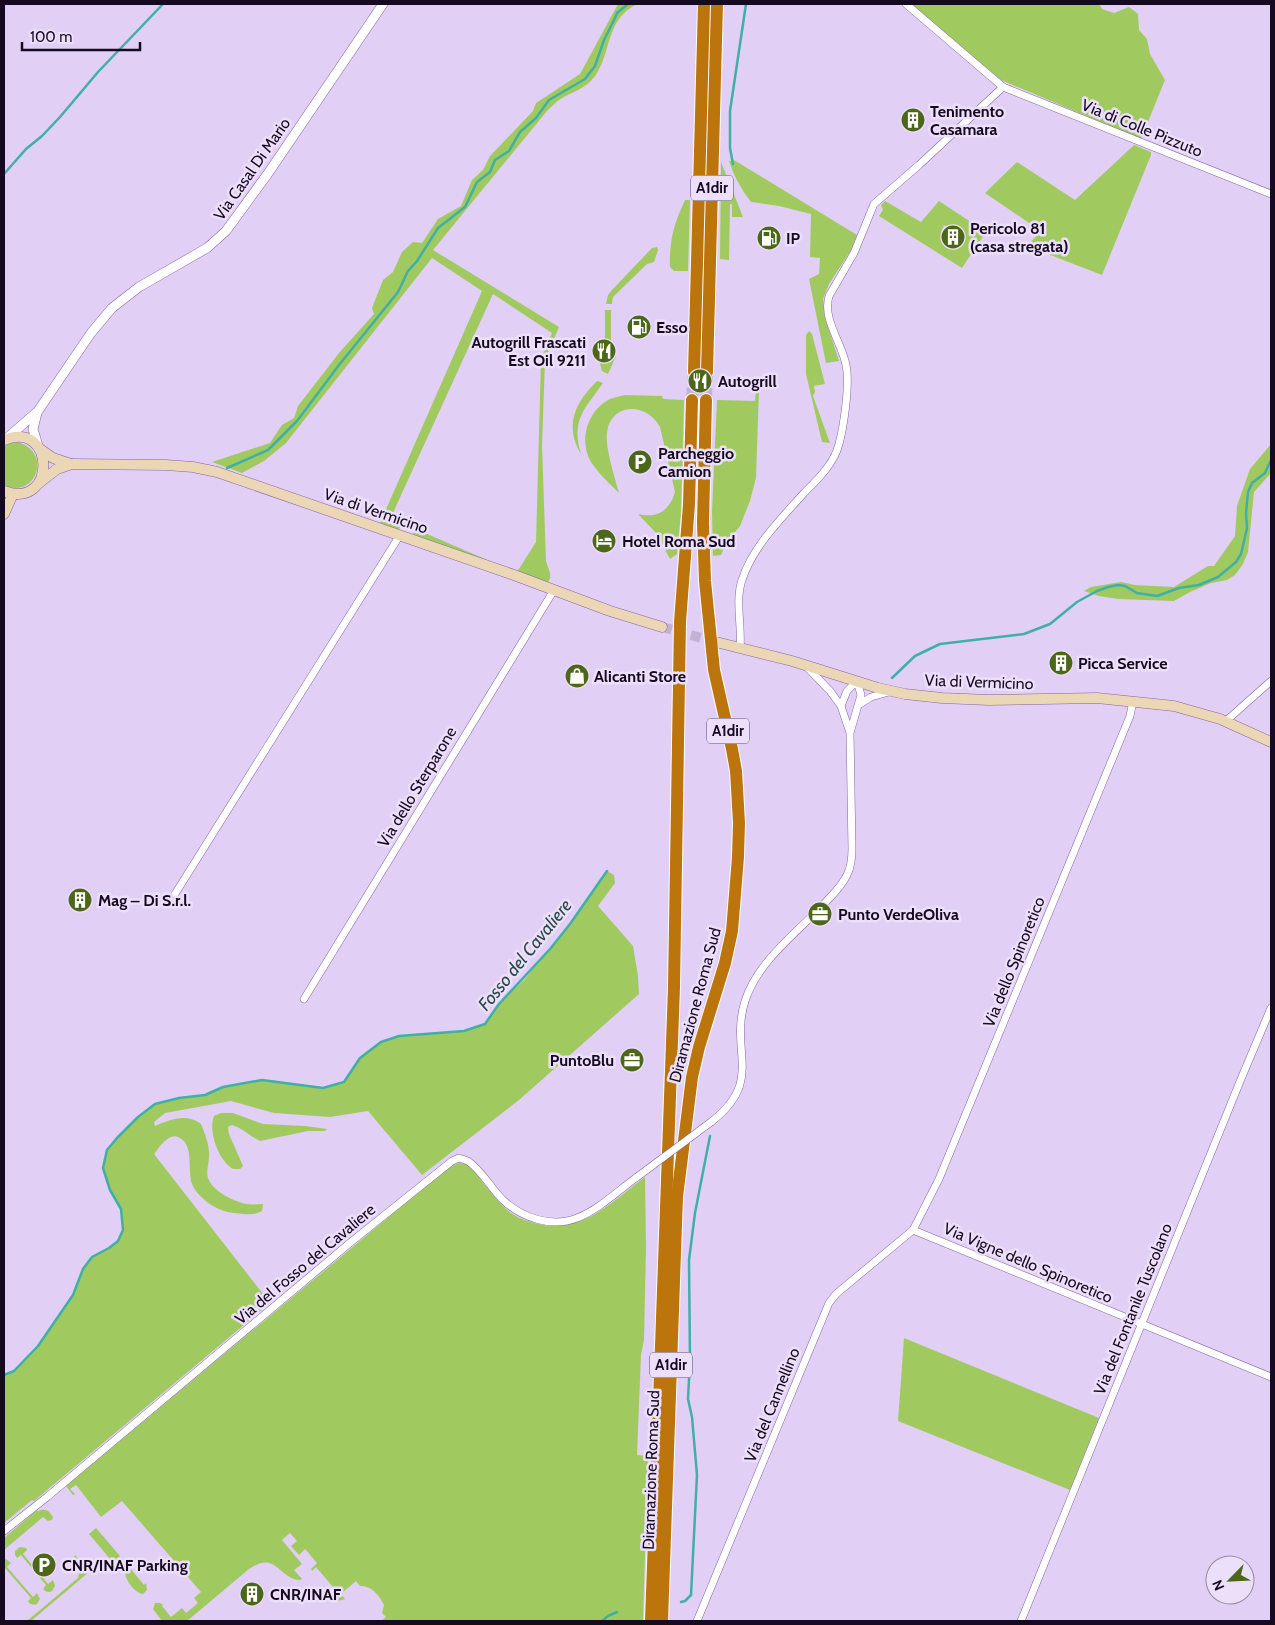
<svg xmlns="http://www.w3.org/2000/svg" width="1275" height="1625" font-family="Cabin,sans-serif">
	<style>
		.green { fill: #a0ca60; fill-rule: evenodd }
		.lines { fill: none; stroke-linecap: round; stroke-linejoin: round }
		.stream { stroke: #40afa6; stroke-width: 2.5 }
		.secondary-tunnel { stroke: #c3b1d6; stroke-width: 10; stroke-dasharray: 10 5; stroke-linecap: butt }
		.motorway-tunnel { stroke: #c3b1d6; stroke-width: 12; stroke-dasharray: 12 6; stroke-linecap: butt }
		.minor-casing { stroke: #8466a0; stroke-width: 8 }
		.tertiary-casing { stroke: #8466a0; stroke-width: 10 }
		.secondary-casing { stroke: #8466a0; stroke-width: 11 }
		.motorway-casing { stroke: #fff; stroke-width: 14 }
		.minor { stroke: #fff; stroke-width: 7 }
		.tertiary { stroke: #fff; stroke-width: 9 }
		.secondary { stroke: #ebd6b6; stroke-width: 10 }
		.motorway { stroke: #bc750c; stroke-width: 12 }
		.minor-bridge-casing { stroke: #8466a0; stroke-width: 8; stroke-linecap: butt }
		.minor-bridge { stroke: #fff; stroke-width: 7 }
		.labels { text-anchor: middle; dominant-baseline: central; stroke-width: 5; stroke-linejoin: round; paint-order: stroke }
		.shield { fill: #ecdff9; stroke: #564a61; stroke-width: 1 }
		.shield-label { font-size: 15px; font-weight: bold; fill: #160a20 }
		.poi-label { font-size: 16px; font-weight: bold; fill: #160a20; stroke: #ecdff9; text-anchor: start }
		.street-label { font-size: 16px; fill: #160a20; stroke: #ecdff9 }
		.water-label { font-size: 18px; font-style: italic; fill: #294b47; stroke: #ecdff9 }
	</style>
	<rect width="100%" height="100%" fill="#e2cff6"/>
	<g class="green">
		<path d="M618,4H637C605,20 612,52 595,76C586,89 571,92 559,100C555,103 551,107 547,111L433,250L559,327L545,360L542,446L546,561C548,569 554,577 547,583L517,572L536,542L541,359L552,333L493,294L392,515L418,525V530L508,569L413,535L414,529L404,523L398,530L380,523L482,291L432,258L286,443L264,461L242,473L212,462L270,443L282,425L294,418L298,406L339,353L374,314L372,308L383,280L393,272L402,252L413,242L422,243L438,219L461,206L472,180L483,170L490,156L533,111L536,103L580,74Z"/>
		<polygon points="909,4 1099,4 1102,9 1114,13 1129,7 1138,14 1139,30 1147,39 1150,54 1165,80 1141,139 1001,80"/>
		<polygon points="1134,145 1151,152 1151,155 1102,275 1027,246 1041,231 985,193 1017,162 1075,200"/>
		<path d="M734,160L857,235L851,250L829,284L823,299L825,318L839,361L826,363L809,279L819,274L820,258L810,257L811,214L779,206L751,202C741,189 734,176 729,161Z"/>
		<polygon points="721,162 743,217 732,217 732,204 730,204 729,260 720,259"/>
		<path d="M685,200H690L688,271H674L670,267C669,240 674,224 685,200Z"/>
		<path d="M885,201L921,222L939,201L986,232L962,268L879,216L883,210L881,205ZM944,225L961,238L955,248L943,241L946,236L941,232Z"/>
		<polygon points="657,247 658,250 654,262 647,264 613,297 612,304 606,304 608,295 612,290 652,248"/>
		<rect x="605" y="310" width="6" height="35"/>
		<polygon points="809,331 812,334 825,384 814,386 815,392 813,396 830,443 822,442 806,374 806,335"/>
		<polygon points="606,356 616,356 608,374 602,371 600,364"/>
		<path d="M597,381L603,383C584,410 571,420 581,454C564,425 575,403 597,381Z"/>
		<polygon points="759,389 756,478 750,501 740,526 727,542 721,555 713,556 712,512 717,400 755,401 756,391"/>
		<path d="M625,395L662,396L663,399L684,400L681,513L677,554L670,559L657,534L638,514C657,519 670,510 675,492L660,427C646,401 610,403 607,433C605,447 615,478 619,493C610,484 598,473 591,462C578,440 588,410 610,399C615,397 621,396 625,395Z"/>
		<path d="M18,442C54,454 34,500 4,485V445Z"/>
		<polygon points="1271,444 1271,473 1254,492 1248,552 1243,564 1235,575 1227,580 1211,583 1190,592 1174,601 1118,599 1099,596 1084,591 1091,587 1121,582 1135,585 1174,587 1208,566 1214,566 1235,536 1237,506 1250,469"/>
		<path d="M607,871L614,875L615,883L598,906L633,946L638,976L639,994L519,1100L422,1175L368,1111L330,1117L274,1113L231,1101L165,1113L154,1122L155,1126C170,1119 187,1113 201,1124C205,1134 210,1146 209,1157C209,1165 205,1173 209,1180C214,1192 235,1202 247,1204C252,1205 258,1204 263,1204L262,1211C254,1216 244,1214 235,1213C220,1213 198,1199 192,1184C187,1170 195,1144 178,1137C168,1133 159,1148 154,1154L270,1303L34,1501L32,1500L4,1523V1375L14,1371L38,1346L73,1295L83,1269L92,1257L109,1248L118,1241L123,1230L121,1209L110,1190L103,1168L108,1150L117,1138L138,1117L155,1104L179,1098L205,1095L223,1087L261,1080L324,1088L344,1082L360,1058L381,1042L399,1036L464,1031L485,1024L499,1004L524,980L570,924Z"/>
		<path d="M221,1113H233L263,1124L305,1126L327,1129L325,1131H308L260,1141C250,1136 242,1128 232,1125L228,1127L229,1134L243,1166L240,1169H233C218,1160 208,1131 214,1116Z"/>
		<path d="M459,1163C471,1163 477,1175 484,1184C493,1194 500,1205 511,1213C519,1219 529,1222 539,1224C582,1234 613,1201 645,1177L646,1248L644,1340L641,1355L637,1455L648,1456L643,1621H381L386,1617L382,1613L384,1605C379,1595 371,1585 360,1586L356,1581L341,1594L345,1599L338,1601L334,1598L339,1594L316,1567L312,1571L311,1569L317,1563L305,1549L299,1555L291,1546L297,1541L290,1533L282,1540L302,1564L294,1570L302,1579L300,1580C277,1578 277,1550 249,1569L187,1621H162L153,1609L155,1603H160L163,1605L162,1606L171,1617L182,1608L186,1613L198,1603L194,1598L201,1592L122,1501L101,1517L76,1485L70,1489L75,1494L73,1495L66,1486L403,1205L451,1166Z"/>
		<polygon points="904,1338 1099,1418 1070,1490 898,1421"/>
		<path d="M37,1510L38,1511C45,1508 49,1510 53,1517L52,1520L48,1521L43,1517L4,1550V1538Z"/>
		<path d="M96,1528L120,1556C117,1559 114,1561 110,1559L89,1534Z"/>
		<path d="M20,1547L26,1548L27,1550L23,1554L48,1584L53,1580L55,1586L52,1591C49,1593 46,1592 43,1589L46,1585L21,1555L17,1558L15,1555V1551Z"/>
		<polygon points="75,1555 89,1572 31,1621 27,1621 78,1578 80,1568 74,1557"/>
		<path d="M6,1559L11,1563L7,1567L33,1597L37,1593L40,1599L37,1604C33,1605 30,1605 28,1601L31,1598L5,1568L4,1569V1560Z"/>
		<path d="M130,1568L144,1585L146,1583L147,1590L143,1594C135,1593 126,1581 125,1573Z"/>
	</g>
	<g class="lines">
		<g class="stream">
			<polyline points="733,164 730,148 730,111 746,4"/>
			<polyline points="4,174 26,149 42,136 60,117 98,72 163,4"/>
			<polyline points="227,468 268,450 297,421 339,365 398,292 408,271 417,261 438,228 465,207 477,182 490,172 495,160 509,151 520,132 536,118 549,100 585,79 595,66 604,40 615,18 617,13 628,4"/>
			<polyline points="892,678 915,656 940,644 1024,634 1050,624 1077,602 1097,591 1108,587 1118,585 1125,586 1137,593 1157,596 1179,588 1199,585 1218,577 1236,562 1241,554 1247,528 1246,513 1248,492 1252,483 1265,473 1271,460"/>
			<polyline points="4,1375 14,1371 38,1346 73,1295 83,1269 92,1257 109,1248 118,1241 123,1230 121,1209 110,1190 103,1168 107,1150 117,1138 138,1117 155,1104 179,1098 205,1095 223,1087 262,1080 323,1088 344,1082 360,1058 381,1042 399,1036 464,1031 485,1024 499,1004 550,949 570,924 607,871"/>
			<polyline points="681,1602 685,1601 691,1595 697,1475 692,1417 688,1399 690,1360 689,1260 695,1213 710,1136"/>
			<polyline points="602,1621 608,1616 617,1612"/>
		</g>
		<polyline class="secondary-tunnel" points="662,627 716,642"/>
		<g class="motorway-tunnel">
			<polyline points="692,400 694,372"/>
			<polyline points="706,400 707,372"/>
		</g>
		<defs>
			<g id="minor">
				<polyline points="906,4 1003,87 1271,194"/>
				<path d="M740,648C742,626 735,600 742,580C753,546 781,519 804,493C818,479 834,464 839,444C844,425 850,384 846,365C842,343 822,319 829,296L854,253L874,204L919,165L1003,87"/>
				<polyline points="806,666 830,691 841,706"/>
				<polyline points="860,704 871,697 889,692"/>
				<polyline points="1226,721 1271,681"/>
				<polyline points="175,894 400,535"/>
				<polyline points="304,999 554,590"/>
				<path d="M711,1122C765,1080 729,1053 745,1001C757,963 794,935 821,907C830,897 841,888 847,875C851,867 852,858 852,849L850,733L861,695L857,681L847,691L841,706L850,733"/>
				<polyline points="913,1230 1271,1377"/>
				<path d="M4,1531L47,1497L351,1242L452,1161L459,1158L468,1161C482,1171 491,1188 503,1200C522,1218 552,1228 577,1218C598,1210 619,1190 637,1177"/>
				<polyline points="697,1621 829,1303 836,1294 913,1230 939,1179 1130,716 1133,701"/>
				<polyline points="1021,1621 1241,1079 1271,1008"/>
			</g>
			<g id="tertiary">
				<polyline points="37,413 33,429 38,446"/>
				<polyline points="6,439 38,411 91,333 112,308 139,287 207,248 226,231 269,172 383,4"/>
			</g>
			<g id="secondary">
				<path d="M4,440C56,419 57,511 4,491"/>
				<polyline points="40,449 53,458 71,464"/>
				<polyline points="39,483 57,469 72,464 166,465 193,467 217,472 514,575 610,611 662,627"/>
				<polyline points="4,514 13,494"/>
				<polyline points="716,642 792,661 878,688 905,694 942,698 989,700 1097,698 1174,706 1220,719 1271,742"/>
			</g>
			<g id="motorway">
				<polyline points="694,372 704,4"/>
				<polyline points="707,372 717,4"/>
				<polyline points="651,1621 674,987 680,622 689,504 692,400"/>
				<polyline points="662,1621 677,1197 692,1077 699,1047 725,963 732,931 738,857 739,823 736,771 732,749 714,670 705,581 703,523 706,400"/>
			</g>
		</defs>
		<use href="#minor" class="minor-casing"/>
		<use href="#tertiary" class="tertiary-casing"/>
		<use href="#secondary" class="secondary-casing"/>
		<use href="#motorway" class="motorway-casing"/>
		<use href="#minor" class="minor"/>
		<use href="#tertiary" class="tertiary"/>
		<use href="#secondary" class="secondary"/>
		<use href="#motorway" class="motorway"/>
		<defs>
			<polyline id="minor-bridge" points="637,1177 711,1122"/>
		</defs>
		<use href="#minor-bridge" class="minor-bridge-casing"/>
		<use href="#minor-bridge" class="minor-bridge"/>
	</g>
	<defs>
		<symbol id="building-disc" viewBox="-11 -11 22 22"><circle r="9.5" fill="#4c671a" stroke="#ecdff9"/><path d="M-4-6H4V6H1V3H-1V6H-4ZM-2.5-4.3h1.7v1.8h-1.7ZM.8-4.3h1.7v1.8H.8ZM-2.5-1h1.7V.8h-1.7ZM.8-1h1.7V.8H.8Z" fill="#fff"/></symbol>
		<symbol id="fuel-disc" viewBox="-11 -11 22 22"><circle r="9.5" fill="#4c671a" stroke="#ecdff9"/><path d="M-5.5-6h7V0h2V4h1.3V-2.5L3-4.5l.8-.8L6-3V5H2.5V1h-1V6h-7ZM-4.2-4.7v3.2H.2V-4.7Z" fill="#fff"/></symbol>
		<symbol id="restaurant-disc" viewBox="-11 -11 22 22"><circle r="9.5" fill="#4c671a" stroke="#ecdff9"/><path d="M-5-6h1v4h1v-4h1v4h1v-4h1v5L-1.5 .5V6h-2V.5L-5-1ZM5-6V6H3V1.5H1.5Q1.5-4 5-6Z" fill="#fff"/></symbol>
		<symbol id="parking-disc" viewBox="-11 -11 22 22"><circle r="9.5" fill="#4c671a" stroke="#ecdff9"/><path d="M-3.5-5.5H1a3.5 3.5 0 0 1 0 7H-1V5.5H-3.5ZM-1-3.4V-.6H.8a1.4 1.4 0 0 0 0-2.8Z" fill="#fff"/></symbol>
		<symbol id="hotel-disc" viewBox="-11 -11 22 22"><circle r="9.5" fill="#4c671a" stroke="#ecdff9"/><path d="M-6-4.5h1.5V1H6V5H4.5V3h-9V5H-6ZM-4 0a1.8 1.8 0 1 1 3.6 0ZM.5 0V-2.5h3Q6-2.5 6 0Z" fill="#fff"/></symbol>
		<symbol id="shop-disc" viewBox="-11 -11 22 22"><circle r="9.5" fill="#4c671a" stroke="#ecdff9"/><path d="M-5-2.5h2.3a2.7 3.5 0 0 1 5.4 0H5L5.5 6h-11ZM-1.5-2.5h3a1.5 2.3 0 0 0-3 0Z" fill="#fff"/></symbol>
		<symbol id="office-disc" viewBox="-11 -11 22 22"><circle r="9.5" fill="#4c671a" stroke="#ecdff9"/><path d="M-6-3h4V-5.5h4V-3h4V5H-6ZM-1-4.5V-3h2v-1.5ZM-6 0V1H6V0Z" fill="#fff"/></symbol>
	</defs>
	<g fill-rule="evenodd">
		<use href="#building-disc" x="899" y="106" width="28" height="28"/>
		<use href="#building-disc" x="939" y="223" width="28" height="28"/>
		<use href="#fuel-disc" x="755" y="224" width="28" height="28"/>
		<use href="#fuel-disc" x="625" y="313" width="28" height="28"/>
		<use href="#restaurant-disc" x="590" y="337" width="28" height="28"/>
		<use href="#restaurant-disc" x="686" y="367" width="28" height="28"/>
		<use href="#parking-disc" x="626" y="448" width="28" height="28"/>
		<use href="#hotel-disc" x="590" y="527" width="28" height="28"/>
		<use href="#building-disc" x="1047" y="649" width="28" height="28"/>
		<use href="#shop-disc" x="563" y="662" width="28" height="28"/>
		<use href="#building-disc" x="66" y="886" width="28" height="28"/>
		<use href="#office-disc" x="806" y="900" width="28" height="28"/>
		<use href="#office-disc" x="618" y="1046" width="28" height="28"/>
		<use href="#parking-disc" x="30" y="1551" width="28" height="28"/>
		<use href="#building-disc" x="238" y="1580" width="28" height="28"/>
	</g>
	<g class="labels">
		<g class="shield">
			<rect x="691" y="175.5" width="42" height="25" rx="4"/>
			<rect x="707" y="718.5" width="42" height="25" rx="4"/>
			<rect x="650" y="1352.5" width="42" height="25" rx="4"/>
		</g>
		<g class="shield-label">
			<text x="712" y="188">A1dir</text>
			<text x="728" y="731">A1dir</text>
			<text x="671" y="1365">A1dir</text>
		</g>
		<g class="poi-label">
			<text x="930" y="111">Tenimento<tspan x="930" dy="18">Casamara</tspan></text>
			<text x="970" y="228">Pericolo 81<tspan x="970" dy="18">(casa stregata)</tspan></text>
			<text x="786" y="238">IP</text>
			<text x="656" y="327">Esso</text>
			<text x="586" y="342" text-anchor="end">Autogrill Frascati<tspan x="586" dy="18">Est Oil 9211</tspan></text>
			<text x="718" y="381">Autogrill</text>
			<text x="658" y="453">Parcheggio<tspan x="658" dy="18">Camion</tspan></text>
			<text x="622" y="541">Hotel Roma Sud</text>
			<text x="1078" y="663">Picca Service</text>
			<text x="594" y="676">Alicanti Store</text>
			<text x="98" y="900">Mag – Di S.r.l.</text>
			<text x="838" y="914">Punto VerdeOliva</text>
			<text x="614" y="1060" text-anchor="end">PuntoBlu</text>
			<text x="62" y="1565">CNR/INAF Parking</text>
			<text x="270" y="1594">CNR/INAF</text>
		</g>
		<g class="street-label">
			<text transform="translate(1142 128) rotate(22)">Via di Colle Pizzuto</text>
			<text transform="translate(252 169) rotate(-55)">Via Casal Di Mario</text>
			<text transform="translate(376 511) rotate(19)">Via di Vermicino</text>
			<text transform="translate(979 682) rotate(2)">Via di Vermicino</text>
			<text transform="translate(417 787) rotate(-59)">Via dello Sterparone</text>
			<text transform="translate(1014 962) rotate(-68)">Via dello Spinoretico</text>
			<text transform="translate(695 1005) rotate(-75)">Diramazione Roma Sud</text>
			<text transform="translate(1028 1263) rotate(23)">Via Vigne dello Spinoretico</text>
			<text transform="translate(305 1264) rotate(-40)">Via del Fosso del Cavaliere</text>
			<text transform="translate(1133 1309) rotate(-68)">Via del Fontanile Tuscolano</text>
			<text transform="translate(772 1405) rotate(-68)">Via del Cannellino</text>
			<text transform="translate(651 1470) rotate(-88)">Diramazione Roma Sud</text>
		</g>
		<g class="water-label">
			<text transform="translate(525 955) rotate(-51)">Fosso del Cavaliere</text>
		</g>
	</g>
	<rect width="1275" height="1625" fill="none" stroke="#160a20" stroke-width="10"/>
	<g transform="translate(1230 1580) rotate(246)"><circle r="24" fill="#ecdff9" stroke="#968aa2"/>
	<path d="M0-4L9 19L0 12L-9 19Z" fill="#4c671a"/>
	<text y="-8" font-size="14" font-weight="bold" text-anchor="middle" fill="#160a20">N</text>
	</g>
	<path d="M22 42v8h118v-8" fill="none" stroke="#160a20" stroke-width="2.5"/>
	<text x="30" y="42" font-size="15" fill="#160a20" stroke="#ecdff9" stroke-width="4" paint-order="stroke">100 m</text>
</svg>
